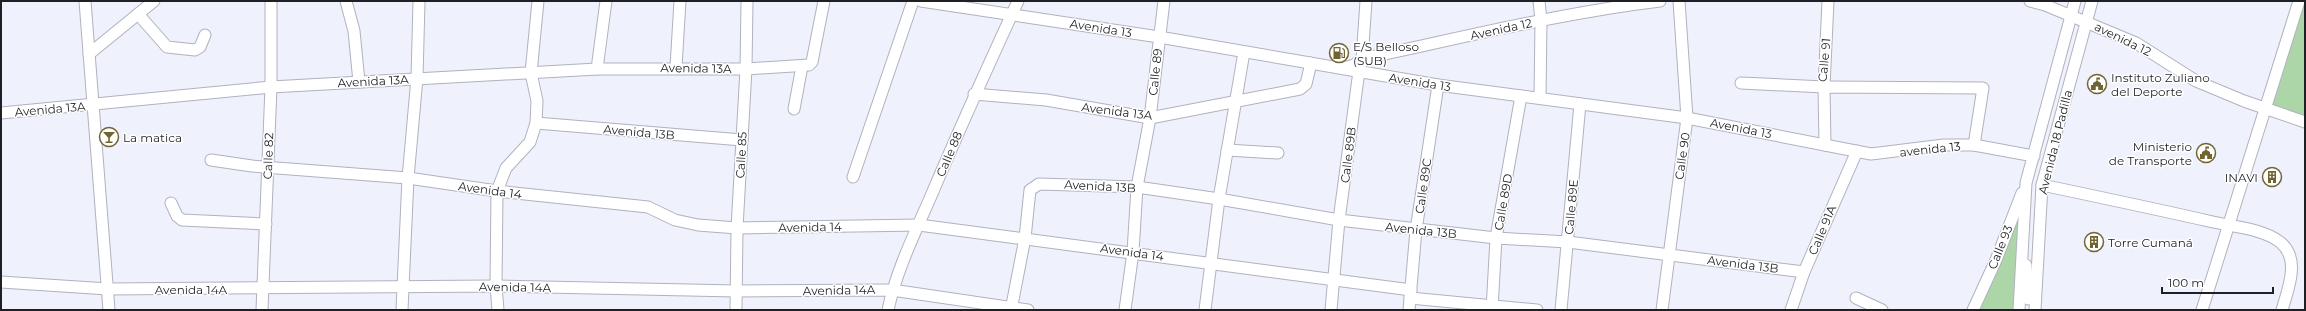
<svg xmlns="http://www.w3.org/2000/svg" width="2306" height="311" font-family="Montserrat,sans-serif">
	<style>
		.green { fill: #add6a8 }
		.lines { fill: none; stroke-linecap: round; stroke-linejoin: round }
		.minor-casing { stroke: #b0b2bd; stroke-width: 13 }
		.minor { stroke: #fff; stroke-width: 11 }
		.labels { text-anchor: middle; dominant-baseline: central; stroke-width: 3; stroke-linejoin: round; paint-order: stroke }
		.street-label { font-size: 12px; fill: #1f2024; stroke: #fff }
		.poi-label { font-size: 12px; fill: #1f2024; stroke: #fff; text-anchor: start }
	</style>
	<rect width="100%" height="100%" fill="#eff1fd"/>
	<g class="green">
		<polygon points="2301,1 2305,1 2305,117 2267,105"/>
		<polygon points="2020,216 2013,310 1979,310"/>
	</g>
	<g class="lines">
		<defs>
			<g id="minor">
				<polyline points="85,1 109,310"/>
				<polyline points="346,1 354,31 359,82"/>
				<polyline points="921,1 1159,37 1438,85 1687,118 1871,154 1944,145 1974,145 2034,156"/>
				<polyline points="1539,1 1541,20 1540,98"/>
				<polyline points="2030,1 2045,5 2136,43 2196,81 2244,101 2305,122"/>
				<polyline points="138,14 167,47 195,50 200,47 205,35"/>
				<polyline points="89,54 154,1"/>
				<polyline points="676,67 680,1"/>
				<path d="M1344,68L1354,65L1362,59C1461,38 1560,13 1660,1"/>
				<polyline points="597,69 606,1"/>
				<polyline points="1741,83 1824,87 1828,1"/>
				<polyline points="974,94 1046,100 1150,118 1300,89 1306,84 1311,63"/>
				<polyline points="794,109 802,66"/>
				<polyline points="1,113 271,87 597,69 746,69 809,65 812,62 824,1"/>
				<polyline points="536,123 742,140"/>
				<polyline points="1825,145 1824,87 1983,88 1974,145"/>
				<polyline points="1227,150 1278,153"/>
				<polyline points="211,160 252,166 408,178 497,191 648,207 675,220 698,225 737,228 919,225 1411,290"/>
				<polyline points="853,177 913,1"/>
				<path d="M2042,185C2099,197 2156,209 2213,222C2231,226 2264,229 2280,242C2301,259 2288,289 2282,310"/>
				<polyline points="171,203 177,216 182,220 266,224"/>
				<polyline points="2026,265 2028,299"/>
				<polyline points="1,282 108,289 496,286 737,291 892,290 1028,310"/>
				<polyline points="1410,298 1537,310"/>
				<polyline points="1856,298 1882,310"/>
				<polyline points="262,310 271,87 271,1"/>
				<polyline points="402,310 408,178 417,78 419,1"/>
				<polyline points="498,310 496,286 497,191 506,168 530,142 536,123 537,101 531,73 538,1"/>
				<polyline points="736,310 737,228 746,69 747,1"/>
				<path d="M888,310C896,271 915,233 931,196C959,130 988,66 1018,1"/>
				<polyline points="1011,310 1025,238 1030,190 1039,184 1137,187 1219,199 1339,220 1496,238 1568,242 1804,272"/>
				<polyline points="1125,310 1133,252 1137,187 1150,118 1164,1"/>
				<polyline points="1205,310 1219,199 1244,52"/>
				<polyline points="1331,310 1339,220 1359,71 1362,59 1366,1"/>
				<polyline points="1409,310 1416,230 1438,85"/>
				<polyline points="1492,310 1496,238 1521,96"/>
				<polyline points="1561,310 1580,104"/>
				<polyline points="1662,310 1687,118 1679,1"/>
				<polyline points="1791,310 1804,272 1857,151"/>
				<polyline points="1973,310 1996,260 2022,193"/>
				<polyline points="2019,310 2026,183 2075,1"/>
				<polyline points="2035,310 2042,185 2092,1"/>
				<polyline points="2202,310 2299,1"/>
			</g>
		</defs>
		<use href="#minor" class="minor-casing"/>
		<use href="#minor" class="minor"/>
	</g>
	<defs>
		<symbol id="fuel-ring" viewBox="-11 -11 22 22"><circle r="9.5" fill="#fff" stroke="#716431" stroke-width="1.5"/><path d="M-5.5-6h7V0h2V4h1.3V-2.5L3-4.5l.8-.8L6-3V5H2.5V1h-1V6h-7ZM-4.2-4.7v3.2H.2V-4.7Z" fill="#716431"/></symbol>
		<symbol id="civic-ring" viewBox="-11 -11 22 22"><circle r="9.5" fill="#fff" stroke="#716431" stroke-width="1.5"/><path d="M-.6-6.5H3V-4.5H.6V-3L4-1V1h2V6H-6V1h2V-1L-.6-3ZM-1.2 2.5V6h2.4V2.5Z" fill="#716431"/></symbol>
		<symbol id="bar-ring" viewBox="-11 -11 22 22"><circle r="9.5" fill="#fff" stroke="#716431" stroke-width="1.5"/><path d="M-6-5H6L.8 .8V4.5H3.5V6h-7V4.5H-.8V.8Z" fill="#716431"/></symbol>
		<symbol id="building-ring" viewBox="-11 -11 22 22"><circle r="9.5" fill="#fff" stroke="#716431" stroke-width="1.5"/><path d="M-4-6H4V6H1V3H-1V6H-4ZM-2.5-4.3h1.7v1.8h-1.7ZM.8-4.3h1.7v1.8H.8ZM-2.5-1h1.7V.8h-1.7ZM.8-1h1.7V.8H.8Z" fill="#716431"/></symbol>
	</defs>
	<g fill-rule="evenodd">
		<use href="#fuel-ring" x="1328" y="42" width="22" height="22"/>
		<use href="#civic-ring" x="2086" y="73" width="22" height="22"/>
		<use href="#bar-ring" x="98" y="126" width="22" height="22"/>
		<use href="#civic-ring" x="2195" y="142" width="22" height="22"/>
		<use href="#building-ring" x="2261" y="166" width="22" height="22"/>
		<use href="#building-ring" x="2083" y="231" width="22" height="22"/>
	</g>
	<g class="labels">
		<g class="street-label">
			<text transform="translate(1101 28) rotate(9)">Avenida 13</text>
			<text transform="translate(1501 29) rotate(-12)">Avenida 12</text>
			<text transform="translate(2123 39) rotate(26)">avenida 12</text>
			<text transform="translate(1824 60) rotate(-85)">Calle 91</text>
			<text transform="translate(696 68) rotate(1)">Avenida 13A</text>
			<text transform="translate(1155 72) rotate(-84)">Calle 89</text>
			<text transform="translate(373 81) rotate(-3)">Avenida 13A</text>
			<text transform="translate(1420 82) rotate(9)">Avenida 13</text>
			<text transform="translate(50 109) rotate(-5)">Avenida 13A</text>
			<text transform="translate(1117 111) rotate(7)">Avenida 13A</text>
			<text transform="translate(1741 128) rotate(11)">Avenida 13</text>
			<text transform="translate(639 132) rotate(5)">Avenida 13B</text>
			<text transform="translate(2055 142) rotate(-76)">Avenida 18 Padilla</text>
			<text transform="translate(1930 149) rotate(-6)">avenida 13</text>
			<text transform="translate(949 154) rotate(-67)">Calle 88</text>
			<text transform="translate(741 155) rotate(-87)">Calle 85</text>
			<text transform="translate(1348 155) rotate(-83)">Calle 89B</text>
			<text transform="translate(268 156) rotate(-88)">Calle 82</text>
			<text transform="translate(1682 156) rotate(-82)">Calle 90</text>
			<text transform="translate(1100 186) rotate(3)">Avenida 13B</text>
			<text transform="translate(1423 186) rotate(-82)">Calle 89C</text>
			<text transform="translate(490 190) rotate(8)">Avenida 14</text>
			<text transform="translate(1503 202) rotate(-80)">Calle 89D</text>
			<text transform="translate(1571 207) rotate(-85)">Calle 89E</text>
			<text transform="translate(810 227) rotate(-1)">Avenida 14</text>
			<text transform="translate(1421 230) rotate(6)">Avenida 13B</text>
			<text transform="translate(1822 230) rotate(-67)">Calle 91A</text>
			<text transform="translate(2000 247) rotate(-68)">Calle 93</text>
			<text transform="translate(1132 252) rotate(8)">Avenida 14</text>
			<text transform="translate(1743 264) rotate(7)">Avenida 13B</text>
			<text transform="translate(515 287) rotate(1)">Avenida 14A</text>
			<text x="191" y="289">Avenida 14A</text>
			<text transform="translate(839 290) rotate(-1)">Avenida 14A</text>
		</g>
		<g class="poi-label">
			<text x="1353" y="46">E/S Belloso<tspan x="1353" dy="14">(SUB)</tspan></text>
			<text x="2111" y="77">Instituto Zuliano<tspan x="2111" dy="14">del Deporte</tspan></text>
			<text x="123" y="137">La matica</text>
			<text x="2192" y="146" text-anchor="end">Ministerio<tspan x="2192" dy="14">de Transporte</tspan></text>
			<text x="2258" y="177" text-anchor="end">INAVI</text>
			<text x="2108" y="242">Torre Cumaná</text>
		</g>
	</g>
	<rect width="2306" height="311" fill="none" stroke="#1f2024" stroke-width="4"/>
	<path d="M2162 287v6h111v-6" fill="none" stroke="#1f2024" stroke-width="2"/>
	<text x="2168" y="287" font-size="12" fill="#1f2024" stroke="#ffffff" stroke-width="3" paint-order="stroke">100 m</text>
</svg>
